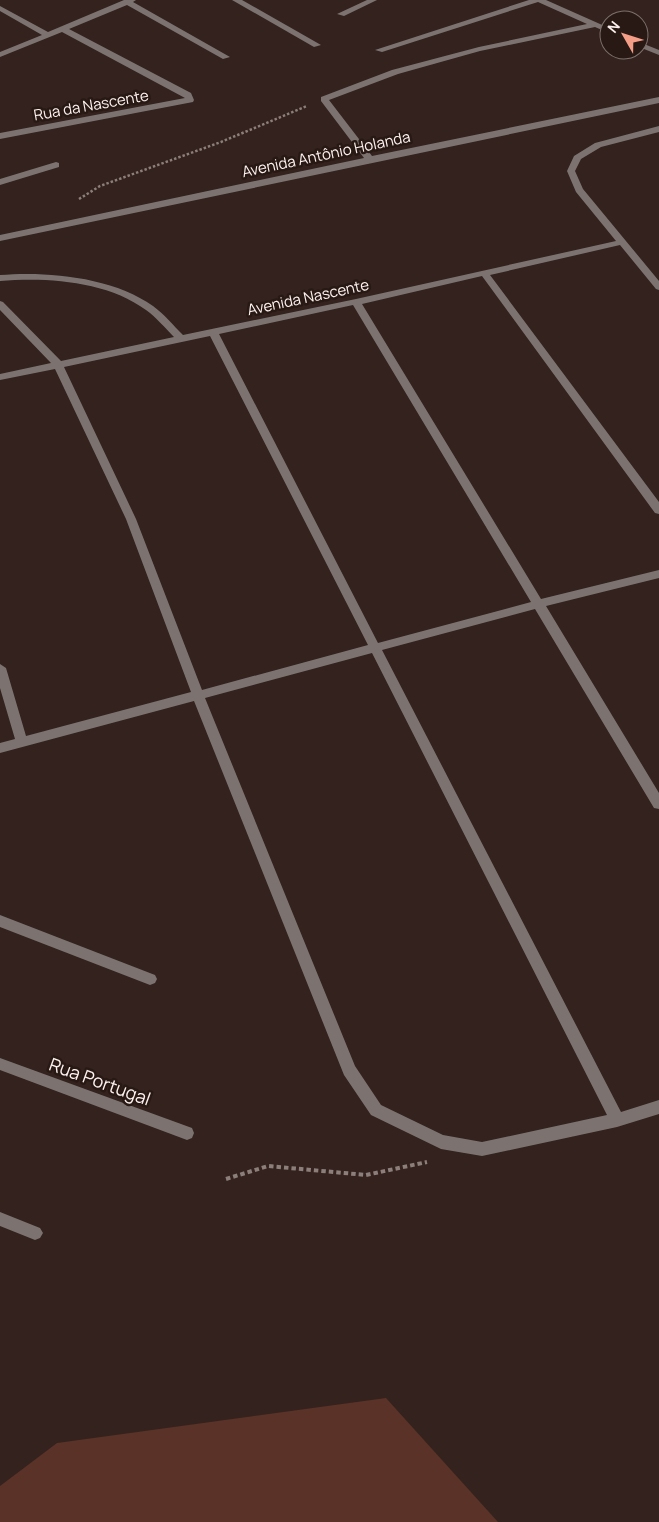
<svg xmlns="http://www.w3.org/2000/svg" width="659" height="1522" font-family="Manrope,sans-serif">
	<style>
		.green { fill: #5a3227 }
		.lines { fill: none; stroke-linecap: round; stroke-linejoin: round }
		.path-far1 { stroke: #8c7e7a; stroke-width: 2.5; stroke-dasharray: 2.5 2; stroke-linecap: butt }
		.path { stroke: #8c7e7a; stroke-width: 4; stroke-dasharray: 4.5 3; stroke-linecap: butt }
		.minor { fill: #7c7371; fill-rule: evenodd }
		.labels { text-anchor: middle; dominant-baseline: central; stroke-width: 5; stroke-linejoin: round; paint-order: stroke }
		.far-street-label { font-size: 15px; fill: #fdf2ef; stroke: #281915 }
		.street-label { font-size: 18px; fill: #fdf2ef; stroke: #281915 }
	</style>
	<rect width="100%" height="100%" fill="#33221e"/>
	<polygon class="green" points="386,1398 498,1522 0,1522 0,1486 57,1443"/>
	<g class="lines">
		<polyline class="path-far1" points="79,199 100,186 221,142 307,106"/>
		<polyline class="path" points="226,1179 268,1166 366,1175 427,1162"/>
		<g class="minor">
			<polygon points="124,0 136,0 133,2 230,57 223,59 127,5 69,29 191,93 194,100 193,102 0,139 0,133 185,98 62,32 0,57 0,52 42,35 0,11 0,6 48,32"/>
			<polygon points="232,0 242,0 321,45 314,47"/>
			<polygon points="367,0 377,0 344,16 337,14"/>
			<polygon points="529,0 546,0 609,28 609,33 595,27 480,51 398,74 329,100 372,156 659,97 659,103 0,241 0,235 364,158 321,101 321,97 392,70 479,47 587,24 538,2 382,52 375,50"/>
			<polygon points="639,42 659,50 659,55 639,47"/>
			<path d="M659,126V132L601,147L581,159L575,171L583,189L659,281V290L656,289L620,245L490,275L659,502V514L655,513L482,276L362,304L541,599L659,570V578L546,606L659,793V809L654,808L535,609L382,650L621,1112L659,1100V1114L617,1127L482,1156L441,1149L371,1115L344,1075L194,701L0,753V743L15,739L0,688V664L6,668L26,736L191,692L126,519L55,369L0,380V374L51,363L0,310V301L3,302L61,361L174,337C165,328 157,318 146,310C107,281 47,277 0,281V275C47,271 113,277 153,306C164,314 173,325 183,335L356,299L616,241L576,192L567,171L574,156L595,143ZM353,305L531,602L378,643L219,334ZM210,336L368,645L202,690L136,519L64,367ZM372,653L607,1115L482,1142L443,1135L381,1105L355,1066L205,698Z"/>
			<polygon points="56,162 59,163 59,167 0,185 0,179"/>
			<polygon points="0,915 155,975 157,979 155,983 150,985 0,927"/>
			<polygon points="0,1058 192,1128 194,1133 192,1138 187,1140 0,1070"/>
			<polygon points="0,1212 40,1228 43,1233 40,1238 35,1240 0,1226"/>
		</g>
	</g>
	<g class="labels">
		<g class="far-street-label">
			<text transform="translate(91 105) rotate(-10)">Rua da Nascente</text>
			<text transform="translate(326 154) rotate(-12)">Avenida Antônio Holanda</text>
			<text transform="translate(308 297) rotate(-12)">Avenida Nascente</text>
		</g>
		<g class="street-label">
			<text transform="translate(100 1081) rotate(20)">Rua Portugal</text>
		</g>
	</g>
	<g transform="translate(624 35) rotate(309)"><circle r="24" fill="#281915" stroke="#7d706c"/>
	<path d="M0-4L9 19L0 12L-9 19Z" fill="#f49e87"/>
	<text y="-8" font-size="14" font-weight="bold" text-anchor="middle" fill="#fdf2ef">N</text>
	</g>
</svg>
